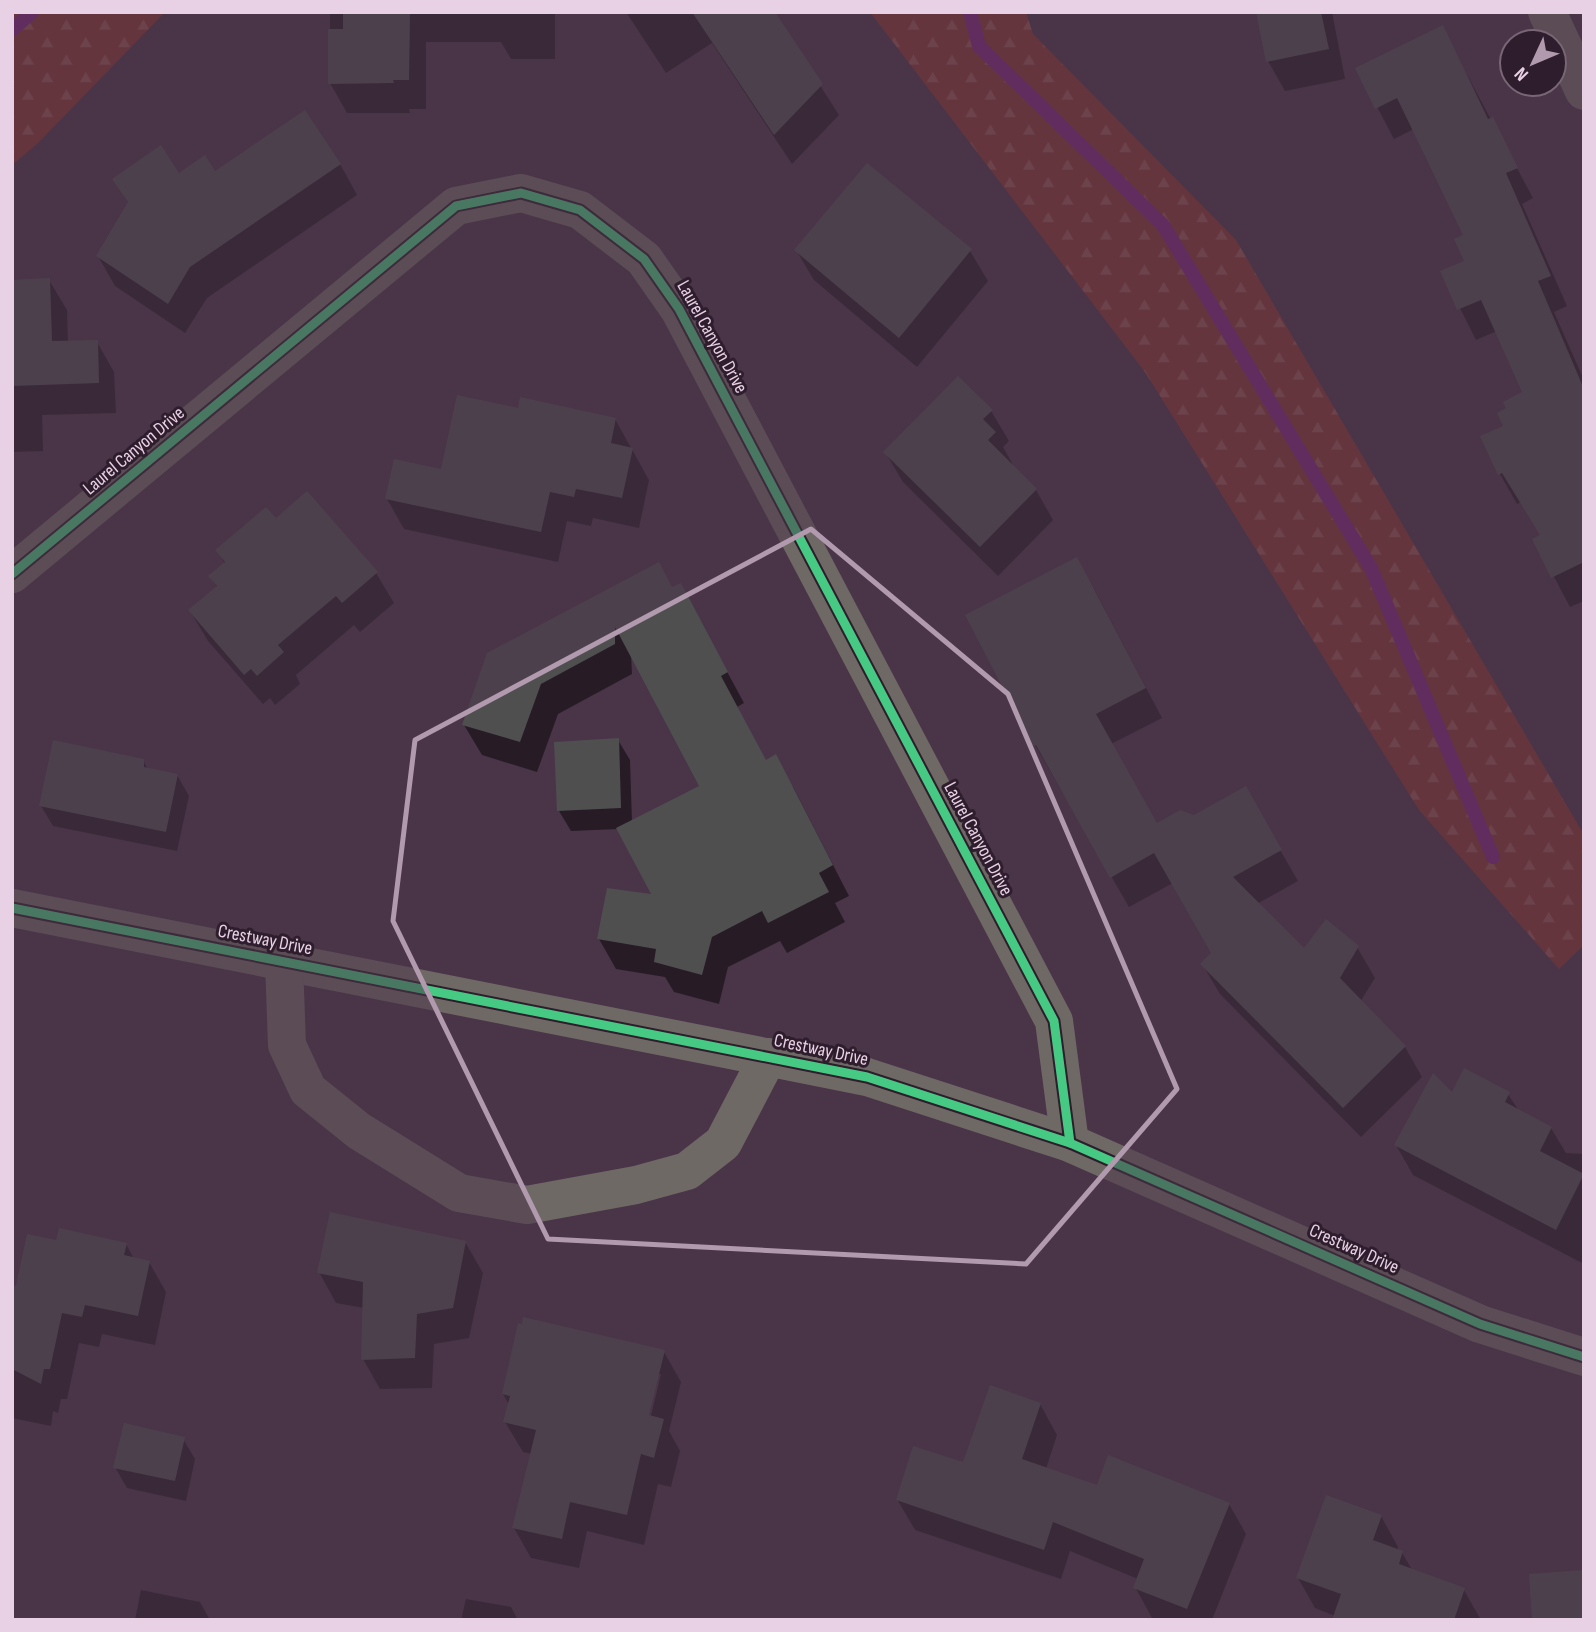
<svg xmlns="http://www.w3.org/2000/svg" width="1596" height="1632" font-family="'Sofia Sans Condensed',sans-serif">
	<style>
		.forest { fill: url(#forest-firs) }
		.shadow { fill: #0007; fill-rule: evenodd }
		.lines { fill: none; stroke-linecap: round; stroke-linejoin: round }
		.stream { stroke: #7c2578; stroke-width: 14 }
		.building { fill: #4f4f50 }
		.minor { stroke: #6f6965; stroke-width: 38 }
		.cycleway-casing { stroke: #2e1d2c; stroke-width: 13 }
		.cycleway { stroke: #46c982; stroke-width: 9 }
		.marked { fill: none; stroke: #b199ae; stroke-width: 5; stroke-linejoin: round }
		.labels { text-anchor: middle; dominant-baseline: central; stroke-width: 6; stroke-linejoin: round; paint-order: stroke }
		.street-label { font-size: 19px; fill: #e8d0e5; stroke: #2e1d2c }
	</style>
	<defs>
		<pattern id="forest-firs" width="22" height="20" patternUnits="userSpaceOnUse" patternTransform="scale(1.75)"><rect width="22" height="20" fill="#843630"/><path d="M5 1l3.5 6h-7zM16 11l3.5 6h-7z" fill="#95524e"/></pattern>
	</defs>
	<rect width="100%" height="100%" fill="#4a3448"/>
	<g class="forest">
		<polygon points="12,12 165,12 38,143 12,165"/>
		<polygon points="870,12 1026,12 1033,34 1236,240 1584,835 1584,945 1559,969 1419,810 1145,372"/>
	</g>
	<g class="shadow">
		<polygon points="330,12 555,12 555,59 511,59 501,42 426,42 426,109 409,109 410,113 347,113 330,83"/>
		<polygon points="626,12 773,12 839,115 792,164 712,43 666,73"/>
		<polygon points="1258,12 1332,12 1345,79 1285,91 1268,61"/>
		<polygon points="1442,28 1533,198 1522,204 1567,306 1554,312 1584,380 1584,601 1570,607 1534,539 1542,536 1521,502 1517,504 1500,474 1508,409 1524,393 1497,331 1476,340 1442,272 1466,262 1465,236 1414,129 1394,139 1357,69"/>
		<polygon points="340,164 357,195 207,298 185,333 115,286 98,256 129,204 114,179"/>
		<polygon points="796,250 970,251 988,281 917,367 814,280"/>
		<polygon points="49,280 67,310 68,343 97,342 114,372 116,413 42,415 43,451 12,452 12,282"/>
		<polygon points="519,410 615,419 649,480 639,528 593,518 591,526 567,521 558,562 404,529 387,499 442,471"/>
		<polygon points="991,411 1009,441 1003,447 1012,463 1011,465 1036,490 1053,520 998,576 903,482 885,452"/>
		<polygon points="276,520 376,573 394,603 360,632 354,625 296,675 300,684 275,705 270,698 263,704 208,641 190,611 218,588 210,576 225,564 218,551"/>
		<polygon points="673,589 697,616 744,703 737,707 766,762 793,787 849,896 835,903 845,922 787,953 780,941 728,967 719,1004 674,992 665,977 616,969 599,939 654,896 619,829 571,831 559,811 618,740 630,760 632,822 701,786 631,654 632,674 558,714 537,772 482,755 464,725"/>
		<polygon points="1094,589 1162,718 1111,744 1156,825 1194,817 1245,789 1298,881 1257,904 1304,951 1357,947 1375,978 1360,1002 1405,1047 1422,1077 1361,1137 1220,994 1202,964 1213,953 1173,883 1129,907 1035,745"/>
		<polygon points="143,760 148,770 177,775 189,796 177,851 53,826 41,806"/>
		<polygon points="1452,1094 1508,1094 1519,1111 1551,1128 1566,1153 1584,1154 1584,1264 1413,1175 1396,1145"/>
		<polygon points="58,1242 126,1244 134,1259 149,1262 166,1292 155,1345 102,1334 99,1347 79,1343 67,1399 61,1399 58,1413 53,1411 51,1426 12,1418 12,1287 18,1288"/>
		<polygon points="465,1242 483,1273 469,1338 434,1344 432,1388 380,1389 363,1359 364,1308 336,1303 319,1272"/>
		<path d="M664,1352L681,1382L669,1431L680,1451L671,1487L658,1484L644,1545L587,1531L579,1568L531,1558L514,1528L532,1454L523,1452L505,1422L509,1405L503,1394ZM657,1374H661L649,1424L646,1423Z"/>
		<polygon points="1040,1404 1057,1435 1046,1469 1098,1487 1229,1504 1246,1534 1212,1620 1152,1618 1135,1587 1138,1579 1070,1551 1061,1579 915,1530 897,1499 964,1464"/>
		<polygon points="183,1439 195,1459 186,1501 127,1488 115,1467"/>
		<polygon points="1381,1516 1398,1547 1397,1551 1402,1553 1413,1571 1464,1590 1481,1620 1334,1620 1335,1616 1315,1608 1298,1578"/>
		<polygon points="141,1590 200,1602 210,1620 135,1620"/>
		<polygon points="466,1599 511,1607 518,1620 461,1620"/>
	</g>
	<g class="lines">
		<g class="stream">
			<polyline points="970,12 979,46 1163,225 1371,568 1493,857"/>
			<polyline points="12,30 32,12"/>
		</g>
	</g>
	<g class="building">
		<polygon points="343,12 410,12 409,80 393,80 394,83 328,84 328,29 343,29"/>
		<polygon points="692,12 775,12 823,84 774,135"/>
		<polygon points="1256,12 1321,12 1329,49 1266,62"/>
		<polygon points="1443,25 1488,119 1493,117 1518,168 1506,173 1551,276 1538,281 1584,389 1584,562 1551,578 1532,539 1540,535 1502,473 1498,475 1480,436 1503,426 1497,413 1506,408 1503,402 1522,392 1481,300 1457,310 1440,271 1464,261 1454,239 1463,235 1397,98 1375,109 1355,68"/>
		<polygon points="305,110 341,164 190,267 168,304 96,256 128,202 112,179 161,145 179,173 205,155 215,171"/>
		<polygon points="867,163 972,249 899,338 794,250"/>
		<polygon points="50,278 52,341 98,340 99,383 12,386 12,280"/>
		<polygon points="958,376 993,410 983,419 996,432 988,440 1037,489 980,547 883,452"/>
		<polygon points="457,395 518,408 520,397 616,418 611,443 633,448 622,498 576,489 574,497 550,492 541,532 385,499 394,459 441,469"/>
		<polygon points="307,491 378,572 342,603 336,596 278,645 284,652 257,676 251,669 244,675 188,610 217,586 208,576 225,562 215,550 266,507 276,518"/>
		<polygon points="1077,557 1146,688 1096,714 1157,823 1180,810 1194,815 1246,786 1282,850 1233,877 1304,948 1326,919 1359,946 1340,978 1406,1046 1343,1108 1200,964 1211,953 1154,853 1110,878 1036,745 1033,746 965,615"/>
		<polygon points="659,562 672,587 681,583 728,672 721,676 766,760 776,754 833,865 819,873 829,892 768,923 762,911 712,937 702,975 654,962 656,949 597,939 607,888 651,894 616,828 699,786 615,627 615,644 541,684 520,742 462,725 487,653"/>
		<polygon points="619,738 621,808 557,811 554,742"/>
		<polygon points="53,740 144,759 144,767 178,774 166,832 39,806"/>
		<polygon points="1464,1068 1510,1092 1505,1102 1552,1127 1540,1151 1584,1174 1556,1230 1394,1145 1433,1073 1452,1092"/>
		<polygon points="330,1212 466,1241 453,1308 417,1314 415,1358 361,1360 363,1282 317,1273"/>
		<polygon points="59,1228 127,1243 124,1255 150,1261 138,1316 85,1305 82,1317 62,1313 50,1369 44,1369 41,1384 12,1369 12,1285 16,1286 27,1234 56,1240"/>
		<polygon points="523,1317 665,1350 649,1415 664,1419 654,1458 641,1454 627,1515 570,1502 562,1539 512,1528 536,1430 503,1422 510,1396 502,1394 518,1323 522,1324"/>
		<polygon points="990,1385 1041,1403 1022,1459 1097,1485 1108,1455 1230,1503 1187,1609 1133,1588 1144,1559 1053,1522 1044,1550 896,1500 913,1446 963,1462"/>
		<polygon points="124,1423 185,1437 175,1481 113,1468"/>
		<polygon points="1326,1495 1382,1515 1373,1540 1403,1551 1399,1564 1465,1588 1454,1620 1332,1620 1341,1594 1296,1578"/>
		<polygon points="1584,1570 1584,1620 1532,1620 1529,1574"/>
	</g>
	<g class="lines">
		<g class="minor">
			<polyline points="1547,12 1584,91"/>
			<polyline points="12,574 456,206 521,193 580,210 644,259 679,309 1054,1021 1070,1143"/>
			<polyline points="12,908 867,1077 1070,1143 1480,1324 1584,1357"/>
			<polyline points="284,962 287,1045 308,1090 359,1131 459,1193 527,1205 636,1185 687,1171 723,1143 768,1057"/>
		</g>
		<defs>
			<g id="cycleway">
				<polyline points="12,574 456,206 521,193 580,210 644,259 679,309 1054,1021 1070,1143"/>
				<polyline points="12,908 867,1077 1070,1143 1480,1324 1584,1357"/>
			</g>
		</defs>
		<use href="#cycleway" class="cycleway-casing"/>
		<use href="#cycleway" class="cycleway"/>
	</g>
	<path d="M0 0H1596V1632H0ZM811,529L1008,694L1177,1089L1026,1264L548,1239L393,921L415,740Z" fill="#4a3448" fill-opacity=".55" fill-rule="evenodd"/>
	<path class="marked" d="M811,529L1008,694L1177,1089L1026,1264L548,1239L393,921L415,740Z"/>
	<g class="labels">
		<g class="street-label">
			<text transform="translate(712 337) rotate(61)">Laurel Canyon Drive</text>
			<text transform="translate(134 451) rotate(-40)">Laurel Canyon Drive</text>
			<text transform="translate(978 839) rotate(62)">Laurel Canyon Drive</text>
			<text transform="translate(265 940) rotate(11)">Crestway Drive</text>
			<text transform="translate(821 1050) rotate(12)">Crestway Drive</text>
			<text transform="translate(1354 1249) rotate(24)">Crestway Drive</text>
		</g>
	</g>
	<rect width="1596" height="1632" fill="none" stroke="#e8d0e5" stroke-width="28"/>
	<g transform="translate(1533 63) rotate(226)"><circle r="33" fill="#2e1d2c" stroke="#786576" stroke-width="2"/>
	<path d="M0-5L12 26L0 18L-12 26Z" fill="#b199ae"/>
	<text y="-10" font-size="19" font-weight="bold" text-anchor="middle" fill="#e8d0e5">N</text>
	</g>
</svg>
